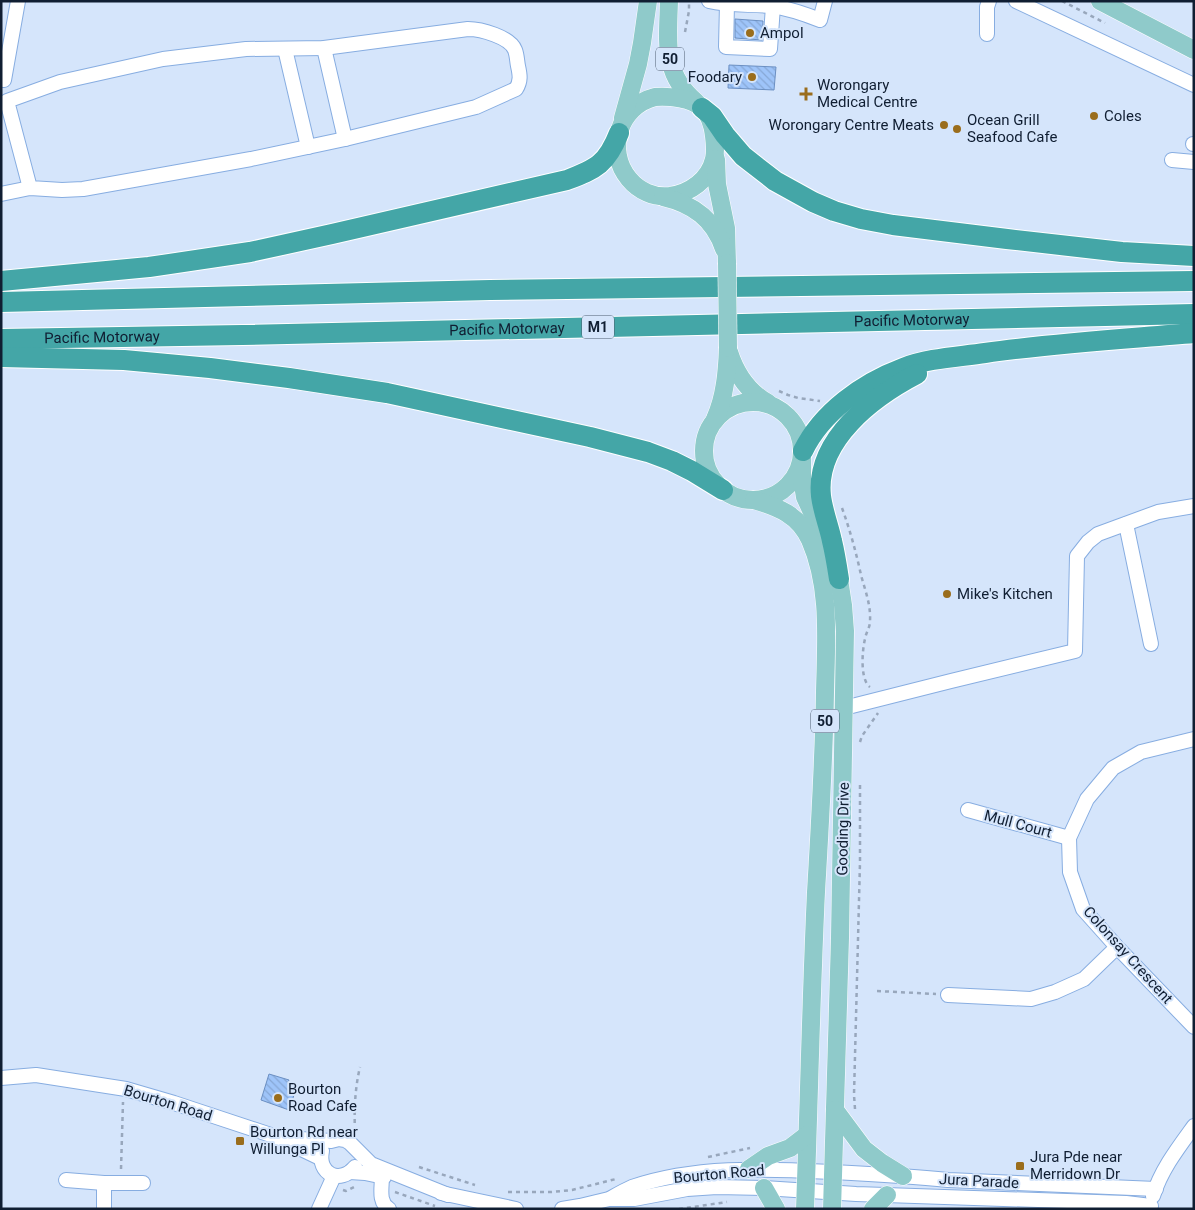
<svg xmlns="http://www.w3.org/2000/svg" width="1195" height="1210" font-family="Roboto,sans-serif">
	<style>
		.building { fill: url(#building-back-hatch); stroke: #6b8fc2 }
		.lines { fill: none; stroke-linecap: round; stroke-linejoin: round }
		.minor-casing { stroke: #87ade1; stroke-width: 16 }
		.major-casing { stroke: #fff; stroke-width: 19 }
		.highway-casing { stroke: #fff; stroke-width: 22 }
		.path { stroke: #98a7bc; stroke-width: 2.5; stroke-dasharray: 4 4; stroke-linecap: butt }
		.minor { stroke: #fff; stroke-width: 14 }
		.major { stroke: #8fcaca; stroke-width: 18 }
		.highway { stroke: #44a6a7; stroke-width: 20 }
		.major-bridge-casing { stroke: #fff; stroke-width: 19; stroke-linecap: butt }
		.major-bridge { stroke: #8fcaca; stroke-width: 18 }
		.poi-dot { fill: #9a6d1c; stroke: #d5e5fb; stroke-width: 2 }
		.labels { text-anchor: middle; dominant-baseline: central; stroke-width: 4; stroke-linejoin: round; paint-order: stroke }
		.shield { fill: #d5e5fb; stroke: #4b5a6e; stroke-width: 1 }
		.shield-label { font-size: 14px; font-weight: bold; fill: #101e32 }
		.poi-label { font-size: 15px; fill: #101e32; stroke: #d5e5fb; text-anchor: start }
		.street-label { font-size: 15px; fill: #101e32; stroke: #d5e5fb }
	</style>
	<defs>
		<pattern id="building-back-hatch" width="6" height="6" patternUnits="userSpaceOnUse" patternTransform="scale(1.25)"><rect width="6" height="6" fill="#9ec4f9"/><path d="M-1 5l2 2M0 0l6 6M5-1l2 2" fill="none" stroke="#87a8d6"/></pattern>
	</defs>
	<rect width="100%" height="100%" fill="#d5e5fb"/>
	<g class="building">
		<polygon points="735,19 763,21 762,40 735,38"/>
		<polygon points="729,65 776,67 774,90 728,88"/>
		<polygon points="269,1074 289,1080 288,1082 291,1083 288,1093 294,1095 289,1110 261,1100"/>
	</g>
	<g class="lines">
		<defs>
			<g id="minor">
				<path d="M709,1C729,6 750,4 771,6C787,8 805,14 820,20L825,1"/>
				<polyline points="1016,1 1194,85"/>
				<polyline points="727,4 726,47 770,49 773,6"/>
				<polyline points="987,34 987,7 989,1"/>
				<polyline points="324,48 345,139"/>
				<polyline points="285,49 308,147"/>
				<polyline points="4,80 18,1"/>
				<polyline points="1193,144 1194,144"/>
				<polyline points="1172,160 1194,162"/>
				<path d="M1,194L30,188L62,190L83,189L251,159L345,139L476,107L516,89C521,81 520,75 518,66C517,61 517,55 515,50C510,37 481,29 468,29L324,48L246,49L163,59L60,82L7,101L30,188"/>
				<polyline points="1126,524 1151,644"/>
				<polyline points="844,708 951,681 1075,651 1077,556 1088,542 1098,534 1158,512 1194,506"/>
				<polyline points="1194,739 1141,752 1113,768 1087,799 1069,838 1070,872 1083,909 1117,947 1194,1027"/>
				<polyline points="968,810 1069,838"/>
				<polyline points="948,995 1031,999 1055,992 1084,979 1117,947"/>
				<polyline points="1,1078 36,1075 126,1089 174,1103 274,1136 320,1158"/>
				<polyline points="285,1138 331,1141 339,1139 345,1140 350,1143 371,1164 448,1195"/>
				<path d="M322,1151C317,1174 340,1185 355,1167"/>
				<polyline points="350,1172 365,1173 384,1177"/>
				<path d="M382,1176C382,1188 378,1202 389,1209"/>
				<polyline points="66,1180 104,1183 143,1183"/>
				<polyline points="441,1193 516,1209"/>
				<path d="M1153,1196C1161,1170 1178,1148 1194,1126"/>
				<path d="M611,1198C618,1194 625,1190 632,1187C697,1165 766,1169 833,1172C871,1174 909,1176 948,1180L1156,1189"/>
				<polyline points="104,1209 104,1183"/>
				<polyline points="319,1209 334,1176"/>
				<polyline points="562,1209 580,1206 609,1199 634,1199 687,1189 717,1187 764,1188 856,1194 1126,1203 1151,1206"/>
			</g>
			<g id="major">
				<path d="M669,1C668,41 662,74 696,102"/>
				<polyline points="1100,1 1194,50"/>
				<path d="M655,97C669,96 692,98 702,108C710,115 713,127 714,136C715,144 716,152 714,159C709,180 690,193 670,196C654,198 639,191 629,179C605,150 619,106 655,97Z"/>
				<polyline points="623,118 638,64 642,43 648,1"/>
				<polyline points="716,159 717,184 726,228 727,263"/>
				<path d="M663,197C693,204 714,219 724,249"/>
				<path d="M729,352C736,374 748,392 768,403"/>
				<circle cx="753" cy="451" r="49"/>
				<path d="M715,419C725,397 727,372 728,348"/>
				<polyline points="802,457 802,479 805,497 828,547 839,579 843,605 845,631 840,938 832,1209"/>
				<path d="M754,500C778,507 799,515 810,540C831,588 826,641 825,692C824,759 820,825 816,892C811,998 809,1103 805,1209"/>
				<polyline points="835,1110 864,1149 882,1163 903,1176"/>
				<polyline points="749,1169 768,1156 790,1148 807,1135"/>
				<polyline points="764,1188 776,1209"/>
				<polyline points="873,1209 887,1195"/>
			</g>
			<g id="highway">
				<polyline points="702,108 712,116 725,135 743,156 775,181 813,202 834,211 861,219 893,225 1007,239 1122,252 1194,256"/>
				<path d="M1,281L149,267L250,252L332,234L567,180C596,169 607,164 619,133"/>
				<polyline points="1,302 490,290 1194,281"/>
				<path id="s1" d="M1,339L242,335L1194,314"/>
				<polyline points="1,357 124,360 210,368 289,378 387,393 590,437 648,452 672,461 692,471 723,490"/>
				<path d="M803,451C822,412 863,383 903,368C929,358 958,357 985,353C1054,343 1124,339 1194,333"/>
				<path d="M839,579C837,566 835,553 832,541C829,526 823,512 821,496C815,440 873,397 917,374"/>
			</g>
		</defs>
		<use href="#minor" class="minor-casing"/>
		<use href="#major" class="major-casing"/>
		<use href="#highway" class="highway-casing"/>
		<g class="path">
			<polyline points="1062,1 1105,23"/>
			<polyline points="685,32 689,11 689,1"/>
			<polyline points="779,391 788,395 798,398 820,401"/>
			<path d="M842,508C850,530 856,552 861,575C865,590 871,605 870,621C870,628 866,632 865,639C862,651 860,680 870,687"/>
			<polyline points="860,742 862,736 878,713"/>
			<polyline points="877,991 936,994"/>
			<polyline points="855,1109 854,1095 860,862 860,782"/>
			<path d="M355,1131C354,1110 355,1088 360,1067"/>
			<polyline points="708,1157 750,1148"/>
			<polyline points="419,1167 475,1185"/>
			<polyline points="121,1169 123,1102"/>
			<polyline points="343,1190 346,1191 356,1186"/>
			<polyline points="395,1192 435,1206"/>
			<polyline points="508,1192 551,1192 572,1190 616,1179"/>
			<polyline points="679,1209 727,1202"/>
		</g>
		<use href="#minor" class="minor"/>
		<use href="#major" class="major"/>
		<use href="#highway" class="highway"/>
		<defs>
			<polyline id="major-bridge" points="727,263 728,348"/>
		</defs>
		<use href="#major-bridge" class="major-bridge-casing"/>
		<use href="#major-bridge" class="major-bridge"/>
	</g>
	<g class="poi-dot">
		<circle cx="750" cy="33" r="5"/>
		<circle cx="752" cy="77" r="5"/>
		<path d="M803.5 86.5h5v5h5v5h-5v5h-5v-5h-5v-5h5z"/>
		<circle cx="1094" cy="116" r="5"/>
		<circle cx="944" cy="125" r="5"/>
		<circle cx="957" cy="129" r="5"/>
		<circle cx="947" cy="594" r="5"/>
		<circle cx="278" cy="1098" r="5"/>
		<rect x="235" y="1136" width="10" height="10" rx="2.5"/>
		<rect x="1015" y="1161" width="10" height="10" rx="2.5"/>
	</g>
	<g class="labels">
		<g class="shield">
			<rect x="656" y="47.5" width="28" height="23" rx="4"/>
			<rect x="582" y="315.5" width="32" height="23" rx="4"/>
			<rect x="811" y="709.5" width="28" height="23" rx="4"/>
		</g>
		<g class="shield-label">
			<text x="670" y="59">50</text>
			<text x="598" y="327">M1</text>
			<text x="825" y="721">50</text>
		</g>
		<g class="poi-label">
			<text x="760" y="33">Ampol</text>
			<text x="742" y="77" text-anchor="end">Foodary</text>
			<text x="817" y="85">Worongary<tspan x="817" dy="17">Medical Centre</tspan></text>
			<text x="1104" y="116">Coles</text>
			<text x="967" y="120">Ocean Grill<tspan x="967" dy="17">Seafood Cafe</tspan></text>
			<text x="934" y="125" text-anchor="end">Worongary Centre Meats</text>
			<text x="957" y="594">Mike's Kitchen</text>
			<text x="288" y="1089">Bourton<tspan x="288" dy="17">Road Cafe</tspan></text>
			<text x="250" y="1132">Bourton Rd near<tspan x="250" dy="17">Willunga Pl</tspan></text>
			<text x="1030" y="1157">Jura Pde near<tspan x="1030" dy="17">Merridown Dr</tspan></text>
		</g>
		<g class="street-label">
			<text stroke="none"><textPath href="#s1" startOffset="911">Pacific Motorway</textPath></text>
			<text stroke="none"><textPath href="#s1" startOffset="506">Pacific Motorway</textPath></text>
			<text stroke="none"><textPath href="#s1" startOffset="101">Pacific Motorway</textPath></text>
			<text transform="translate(1018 824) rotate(15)">Mull Court</text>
			<text transform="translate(843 829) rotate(-89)">Gooding Drive</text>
			<text transform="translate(1128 955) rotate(48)">Colonsay Crescent</text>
			<text transform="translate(168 1103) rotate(17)">Bourton Road</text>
			<text transform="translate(719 1174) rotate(-5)">Bourton Road</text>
			<text transform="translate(979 1181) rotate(3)">Jura Parade</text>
		</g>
	</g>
	<rect width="1195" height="1210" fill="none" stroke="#101e32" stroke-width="5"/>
</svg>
